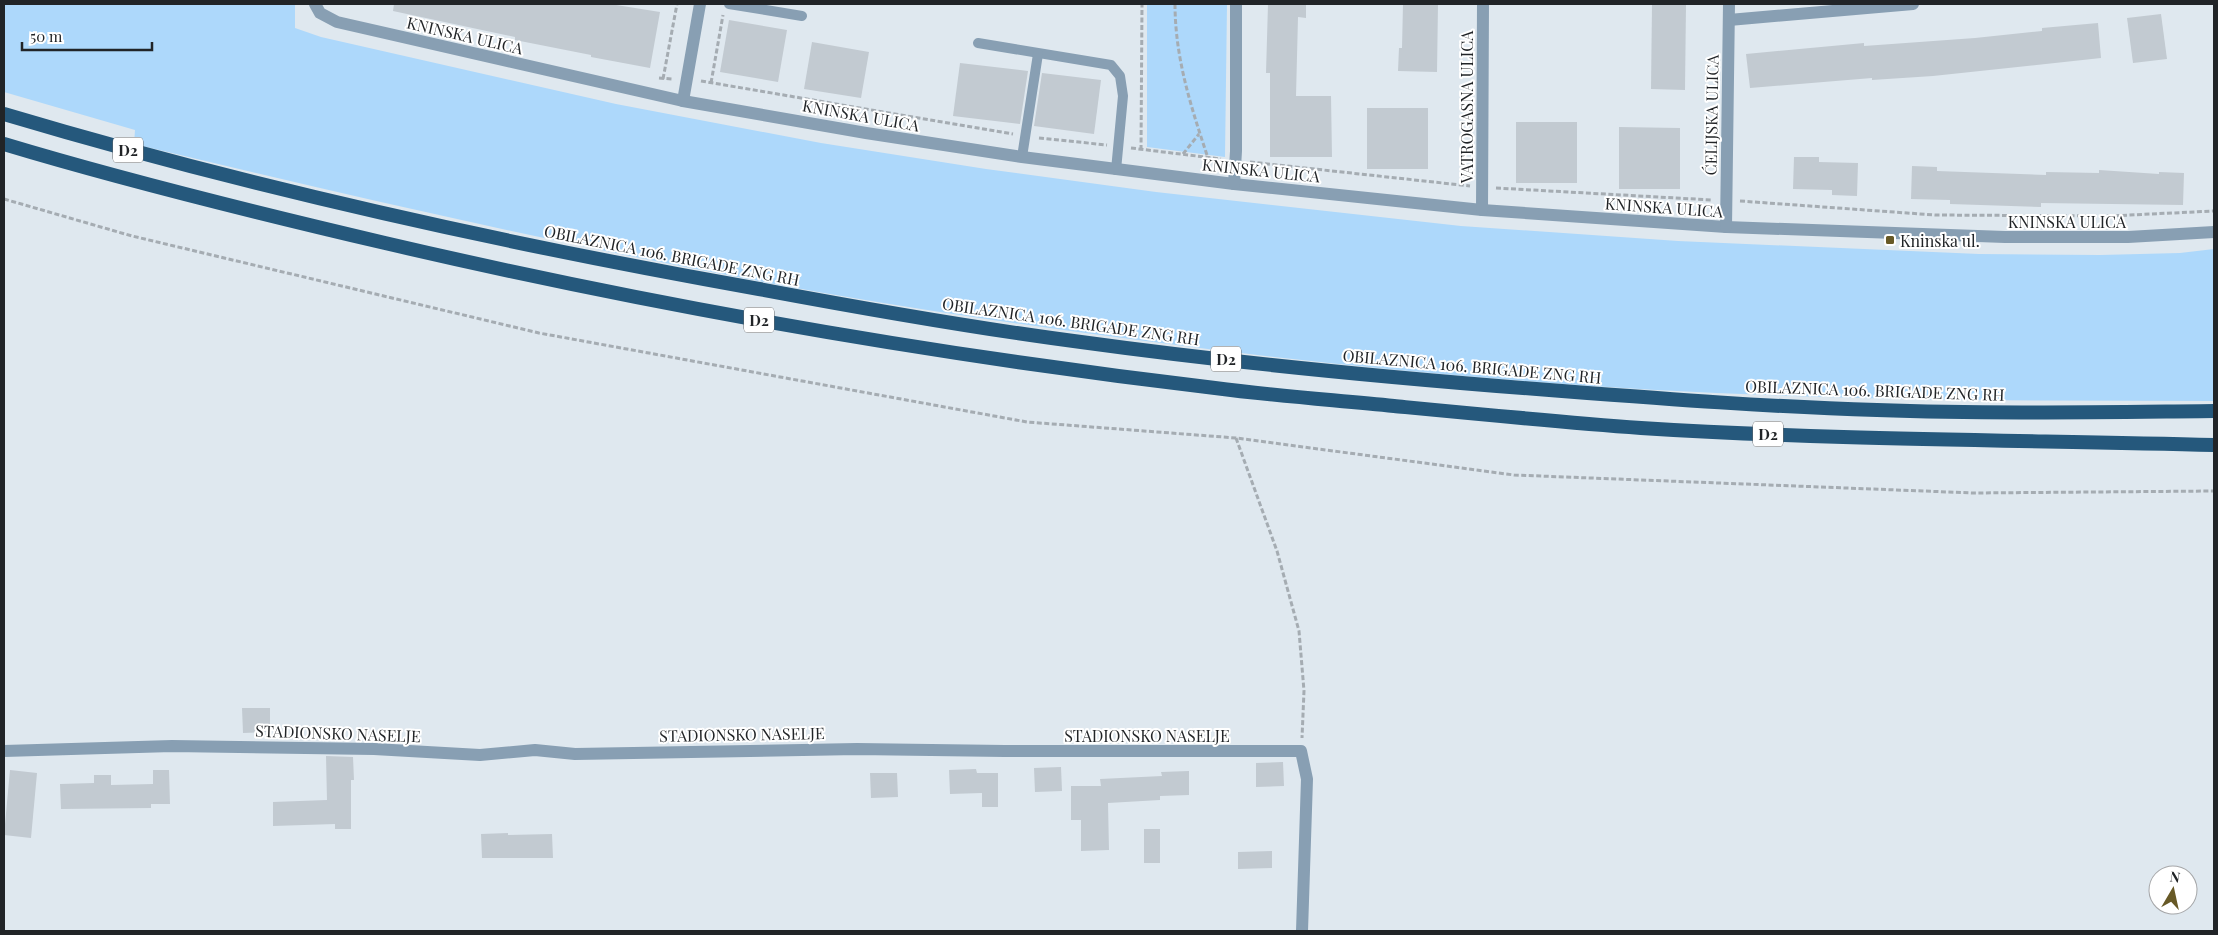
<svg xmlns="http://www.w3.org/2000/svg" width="2218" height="935" font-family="'Playfair Display',serif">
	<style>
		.green { fill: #add8fb }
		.building { fill: #c2cad1 }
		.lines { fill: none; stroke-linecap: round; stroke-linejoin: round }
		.path { stroke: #a5acb2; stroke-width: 3; stroke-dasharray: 5 2.5; stroke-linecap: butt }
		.service { stroke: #889fb3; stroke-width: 10 }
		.minor { stroke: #889fb3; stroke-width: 12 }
		.trunk { stroke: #25587c; stroke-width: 14 }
		.poi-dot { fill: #675926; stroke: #fff; stroke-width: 2 }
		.labels { text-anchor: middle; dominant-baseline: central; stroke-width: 4; stroke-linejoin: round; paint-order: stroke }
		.shield { fill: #fff; stroke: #646668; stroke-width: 1 }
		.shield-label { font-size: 15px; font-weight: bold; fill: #212427 }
		.street-label { font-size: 16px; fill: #212427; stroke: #fff }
		.poi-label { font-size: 16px; fill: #212427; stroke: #fff; text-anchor: start }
	</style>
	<rect width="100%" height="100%" fill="#dfe8ef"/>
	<g class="green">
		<path d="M4,4H295V28L321,37L616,104L821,143L986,169L1156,192L1461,226L1678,241L1979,254L2100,255L2180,253L2214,249V401C2073,401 1932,401 1792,396C1525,387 1257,359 993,320C703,278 418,212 134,144L135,130L4,92Z"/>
		<polygon points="1147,4 1227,4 1225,157 1147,147"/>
	</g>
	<g class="building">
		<polygon points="394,4 610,4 660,12 650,68 591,57 591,55 515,40 515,37 393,11"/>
		<polygon points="1268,4 1306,4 1306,18 1298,17 1296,96 1331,96 1332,157 1270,157 1270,73 1266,73"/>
		<polygon points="1403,4 1438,4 1437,72 1398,71 1399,48 1402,48"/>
		<polygon points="1652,4 1686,4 1685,90 1651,89"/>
		<polygon points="2161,14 2167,59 2133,63 2127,18"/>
		<polygon points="729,20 787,30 778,82 720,72"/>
		<polygon points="2098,23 2101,58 1933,76 1872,80 1872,78 1750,88 1746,54 1864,43 1864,46 1975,38 2042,31 2042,28"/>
		<polygon points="812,42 869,52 861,98 804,89"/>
		<polygon points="960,63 1028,71 1020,124 953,116"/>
		<polygon points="1042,73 1101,80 1094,134 1034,126"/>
		<rect x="1367" y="108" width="61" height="61"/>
		<rect x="1516" y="122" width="61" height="61"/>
		<polygon points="1619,127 1680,128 1680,189 1619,189"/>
		<polygon points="1794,157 1819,157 1819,162 1858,163 1857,196 1832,195 1832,190 1793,189"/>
		<polygon points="1912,166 1937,167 1937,171 2046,175 2046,172 2099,173 2099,170 2159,174 2159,172 2184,173 2183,205 2041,203 2041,207 1950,204 1950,200 1911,199"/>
		<polygon points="242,708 270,708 270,732 243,733"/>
		<polygon points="326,756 353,757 354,780 351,780 351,829 335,829 335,824 273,826 273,802 327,800"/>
		<polygon points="1283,762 1284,786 1256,787 1256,763"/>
		<polygon points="1061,767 1062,791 1035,792 1034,768"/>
		<polygon points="976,769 977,773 998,773 998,807 982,807 982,793 950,794 949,770"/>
		<polygon points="10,770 37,773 31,838 4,835"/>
		<polygon points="153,770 169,770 170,804 151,804 151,808 61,809 60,784 94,783 94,775 111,775 111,785 153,784"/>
		<polygon points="1189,771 1189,795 1160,796 1160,800 1108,803 1109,850 1081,851 1081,820 1071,820 1071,786 1101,786 1100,779 1162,776 1161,772"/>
		<polygon points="870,773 897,773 898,797 871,798"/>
		<rect x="1144" y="829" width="16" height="34"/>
		<polygon points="508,833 508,835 552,834 553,858 482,858 481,834"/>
		<polygon points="1272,851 1272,868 1238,869 1238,852"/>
	</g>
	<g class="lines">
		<g class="path">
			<path d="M1175,4C1175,58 1191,107 1208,158"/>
			<polyline points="659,78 672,79"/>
			<polyline points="663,79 677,4"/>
			<polyline points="701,81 1013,134"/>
			<polyline points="711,83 723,15"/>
			<polyline points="1039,138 1107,145"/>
			<polyline points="1131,148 1221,159"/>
			<polyline points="1141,150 1142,4"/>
			<polyline points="1183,154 1199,134"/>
			<polyline points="1250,162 1470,186"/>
			<polyline points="1496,188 1712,200"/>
			<polyline points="4,199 132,236 539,333 1027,422 1236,438 1514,475 1974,493 2214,491"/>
			<polyline points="1740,201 1935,215 2109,216 2214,211"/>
			<polyline points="1236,438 1277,551 1299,631 1304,691 1302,738"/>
		</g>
		<g class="service">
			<polyline points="729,4 802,16"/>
			<polyline points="978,43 1111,65 1120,76 1123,96 1116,170"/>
			<polyline points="1022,157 1038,54"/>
		</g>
		<g class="minor">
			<polyline points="315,4 320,13 337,22 683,101 866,133 1022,157 1234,184 1482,210 1726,227 2005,237 2128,237 2214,232"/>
			<polyline points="1729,20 1913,4"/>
			<polyline points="683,101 700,4"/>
			<polyline points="1234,184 1236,151 1236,4"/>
			<polyline points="1482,210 1483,4"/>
			<polyline points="1726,227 1729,4"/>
			<polyline points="4,751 172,746 374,749 480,755 535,750 575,754 857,749 1005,751 1301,751 1307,779 1302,931"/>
		</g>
		<g class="trunk">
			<path d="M4,114C252,188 505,244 759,289C866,309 973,328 1081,342C1241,364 1402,379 1562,391C1667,399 1772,407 1877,410C1989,414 2102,412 2214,411"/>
			<path d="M4,144C130,182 257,213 385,243C659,307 936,355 1215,388C1275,396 1335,400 1394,406C1477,414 1559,422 1641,428C1832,440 2023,440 2214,445"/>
		</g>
	</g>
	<rect class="poi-dot" x="1885" y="235" width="10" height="10" rx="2.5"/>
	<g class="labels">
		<g class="shield">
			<rect x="113" y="137.5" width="30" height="25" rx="4"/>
			<rect x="744" y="307.5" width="30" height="25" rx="4"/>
			<rect x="1211" y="346.5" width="30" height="25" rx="4"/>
			<rect x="1753" y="421.5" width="30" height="25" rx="4"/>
		</g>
		<g class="shield-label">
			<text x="128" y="150">D2</text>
			<text x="759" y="320">D2</text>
			<text x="1226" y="359">D2</text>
			<text x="1768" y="434">D2</text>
		</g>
		<g class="street-label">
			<text transform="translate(465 35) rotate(13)">KNINSKA ULICA</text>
			<text transform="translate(1466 107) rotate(-90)">VATROGASNA ULICA</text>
			<text transform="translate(861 115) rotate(10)">KNINSKA ULICA</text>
			<text transform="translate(1711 115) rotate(-89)">ĆELIJSKA ULICA</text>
			<text transform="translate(1261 170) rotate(6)">KNINSKA ULICA</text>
			<text transform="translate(1664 207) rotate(4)">KNINSKA ULICA</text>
			<text x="2067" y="221">KNINSKA ULICA</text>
			<text transform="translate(672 255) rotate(11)">OBILAZNICA 106. BRIGADE ZNG RH</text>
			<text transform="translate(1071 321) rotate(8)">OBILAZNICA 106. BRIGADE ZNG RH</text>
			<text transform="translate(1472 366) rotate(5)">OBILAZNICA 106. BRIGADE ZNG RH</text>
			<text transform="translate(1875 390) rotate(2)">OBILAZNICA 106. BRIGADE ZNG RH</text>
			<text transform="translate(338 733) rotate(2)">STADIONSKO NASELJE</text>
			<text transform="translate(742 734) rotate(-1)">STADIONSKO NASELJE</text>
			<text x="1147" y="735">STADIONSKO NASELJE</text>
		</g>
		<g class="poi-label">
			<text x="1900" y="240">Kninska ul.</text>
		</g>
	</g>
	<rect width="2218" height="935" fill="none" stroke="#212427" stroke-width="10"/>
	<g transform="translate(2173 890) rotate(9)"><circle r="24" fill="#ffffff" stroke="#a6a7a9"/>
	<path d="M0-4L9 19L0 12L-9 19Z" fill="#675926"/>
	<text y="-8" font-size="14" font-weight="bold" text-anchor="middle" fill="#212427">N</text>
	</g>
	<path d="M22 42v8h130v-8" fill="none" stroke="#212427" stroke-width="2.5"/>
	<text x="30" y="42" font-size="15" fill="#212427" stroke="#ffffff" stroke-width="4" paint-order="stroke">50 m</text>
</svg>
